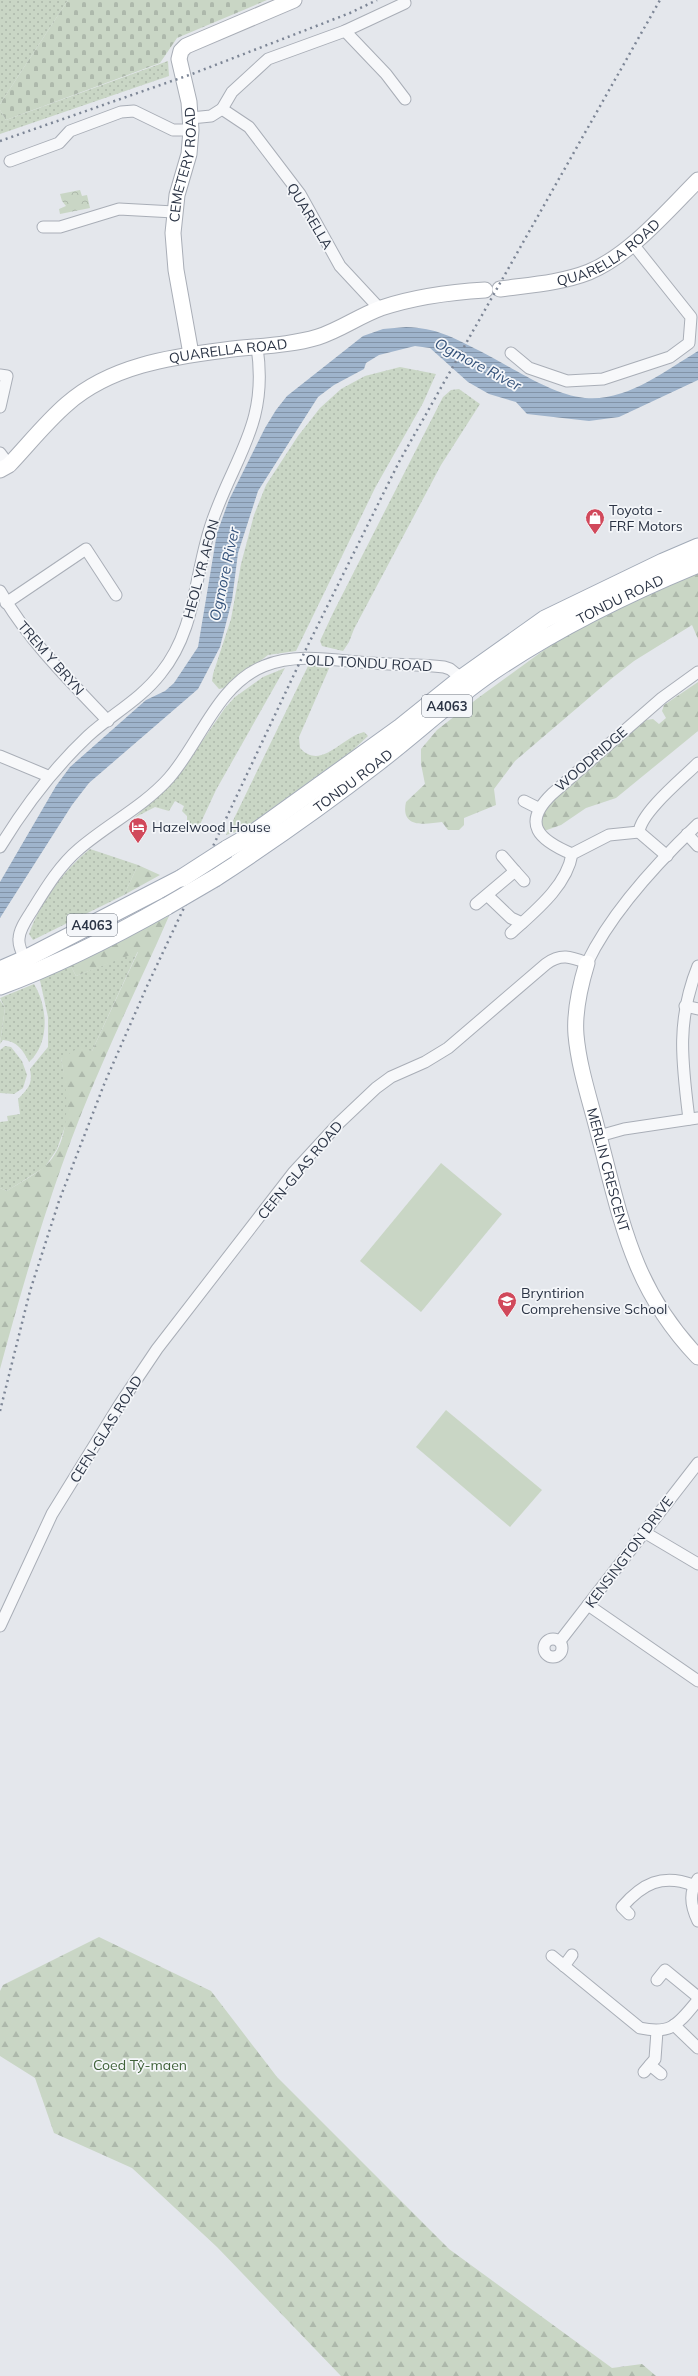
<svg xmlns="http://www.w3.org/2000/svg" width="698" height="2376" font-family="Mulish,sans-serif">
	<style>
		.grass { fill: url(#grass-dots) }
		.forest { fill: url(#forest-firs) }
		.cemetery { fill: url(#cemetery-stones) }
		.park { fill: url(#park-crowns) }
		.garden { fill: #c9d6c5 }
		.water { fill: url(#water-rules) }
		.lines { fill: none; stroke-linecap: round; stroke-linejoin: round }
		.street-casing { stroke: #a9aeb7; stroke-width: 13 }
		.secondary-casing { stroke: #a9aeb7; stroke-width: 17 }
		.primary-casing { stroke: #a3abb8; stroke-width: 19 }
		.street { stroke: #f7f8fa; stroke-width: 11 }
		.secondary { stroke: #fff; stroke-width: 15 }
		.primary { stroke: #fff; stroke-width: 17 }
		.rail { stroke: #7d8696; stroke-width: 2.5; stroke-dasharray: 2 4; stroke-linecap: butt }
		.primary-bridge-casing { stroke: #a3abb8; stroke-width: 19; stroke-linecap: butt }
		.primary-bridge { stroke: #fff; stroke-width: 17 }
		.labels { text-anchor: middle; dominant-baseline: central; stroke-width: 3.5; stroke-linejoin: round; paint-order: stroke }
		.shield { fill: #f4f6f9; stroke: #676e7b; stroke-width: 1 }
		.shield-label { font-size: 13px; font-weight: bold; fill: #2b3445 }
		.street-label { font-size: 14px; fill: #2b3445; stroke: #f4f6f9 }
		.poi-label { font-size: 14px; fill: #2b3445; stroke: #f4f6f9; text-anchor: start }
		.park-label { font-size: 14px; fill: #3f6138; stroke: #f4f6f9 }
		.water-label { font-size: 15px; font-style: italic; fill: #34527a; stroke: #f4f6f9 }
	</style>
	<defs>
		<pattern id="grass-dots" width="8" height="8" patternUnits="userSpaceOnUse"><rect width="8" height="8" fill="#c9d6c5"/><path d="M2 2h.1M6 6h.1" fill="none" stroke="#adb8ab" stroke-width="1.8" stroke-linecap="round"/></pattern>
		<pattern id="forest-firs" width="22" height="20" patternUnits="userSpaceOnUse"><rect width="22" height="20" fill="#c9d6c5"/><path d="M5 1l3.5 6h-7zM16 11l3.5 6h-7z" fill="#adb8ab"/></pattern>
		<pattern id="cemetery-stones" width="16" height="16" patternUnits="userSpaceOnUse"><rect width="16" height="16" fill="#c9d6c5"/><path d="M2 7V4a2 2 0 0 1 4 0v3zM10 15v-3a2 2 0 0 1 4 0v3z" fill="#adb8ab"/></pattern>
		<pattern id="park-crowns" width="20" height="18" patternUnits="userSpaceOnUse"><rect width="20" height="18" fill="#c9d6c5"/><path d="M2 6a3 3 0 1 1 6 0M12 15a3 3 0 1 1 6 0" fill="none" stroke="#adb8ab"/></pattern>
		<pattern id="water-rules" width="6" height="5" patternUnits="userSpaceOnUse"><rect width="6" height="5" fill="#9fb4cc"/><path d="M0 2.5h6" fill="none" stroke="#8293a7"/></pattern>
	</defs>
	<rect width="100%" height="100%" fill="#e4e7ec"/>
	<g class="grass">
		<polygon points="0,0 68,0 0,104"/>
		<polygon points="168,61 169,76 0,134 0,110 6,120"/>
		<polygon points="400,367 436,374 423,403 375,488 296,651 268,655 224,688 219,689 212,681 213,674 231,619 241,564 254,515 266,485 298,436 320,408 341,389 365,376"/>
		<polygon points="459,389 480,404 441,465 354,629 349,642 343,651 322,646 320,641 333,613 443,397 451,390"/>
		<path d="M309,664H331L299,737L300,748C321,771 342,737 364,732L368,736L352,751L242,830L226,835Z"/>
		<polygon points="285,668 216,790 196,833 187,822 187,816 182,811 184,806 175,801 169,811 155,807 134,818 176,779 225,708 235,697 263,677"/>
		<path d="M90,849L138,865L124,895L33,940L29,934C40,902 64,870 90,849Z"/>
		<path d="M138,951L92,1051L61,1059L67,1087V1121L57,1149L45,1167L7,1191L0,1188V1122L8,1121L7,1116L20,1114L18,1099C28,1088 33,1085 30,1069L48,1047V1017L39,976L69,962L76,976Z"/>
		<path d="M34,984C48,1007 50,1043 29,1062C23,1050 17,1041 3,1040L0,1044L5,1008L0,998Z"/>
		<polygon points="5,1046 11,1047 22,1061 27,1075 23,1088 14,1094 0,1093 0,1050"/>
	</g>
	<g class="forest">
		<path d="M698,570V639L692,625L634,661L611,679L515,761L494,789L496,805L464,818V825L459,830H448L442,822C426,824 400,829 406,802L425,784L421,764V749L437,730L478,698L577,626Z"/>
		<polygon points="698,682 698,731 616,798 586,808 561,825 544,831 539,816 549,803 646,720 653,719 659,724 666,718 662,711 664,705"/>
		<polygon points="138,865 160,875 124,895"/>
		<path d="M169,916C148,965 124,1013 103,1062C59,1161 28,1265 0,1369V1188L7,1191C19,1183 33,1176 44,1167C73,1142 68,1092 61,1059L78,1048L92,1051L138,952L76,976L69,962Z"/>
		<polygon points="0,1000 5,1008 0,1043"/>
		<polygon points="99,1937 211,1991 277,2077 449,2249 612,2368 642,2364 656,2376 341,2376 217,2247 132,2168 54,2133 35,2078 0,2056 0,1991 3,1985"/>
	</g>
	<polygon class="cemetery" points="68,0 267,0 177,38 160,63 6,120 0,110 0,104"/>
	<polygon class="park" points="80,190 82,196 87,195 90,208 60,214 59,209 66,206 62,201 60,194"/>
	<g class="garden">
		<polygon points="441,1163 502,1214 421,1312 360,1261"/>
		<polygon points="446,1410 542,1490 510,1527 416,1447"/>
	</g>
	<path class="water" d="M406,327C437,328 452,337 480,351C510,366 551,395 585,398C626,402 665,371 698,351V380L619,417L589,421L527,414L516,402L489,394L468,382L430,348L415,346L379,355L366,363L364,369L334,385L318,397L258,491L238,553L232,600L220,647L198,689L89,783L72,805L0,918V882L56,786L70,767L146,700L165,691L174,683L198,647L217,533L229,500L265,428L276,410L287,396L363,336L383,329Z"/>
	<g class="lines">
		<defs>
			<g id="street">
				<polyline points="345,31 386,74 405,99"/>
				<polyline points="222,109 249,127 300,194 340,266 380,309"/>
				<polyline points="191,118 211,116 222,109 232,92 268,59 345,31 405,3"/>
				<polyline points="10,161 59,143 70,131 121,112 134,111 173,130 191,130"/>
				<polyline points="43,227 60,227 119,209 174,212"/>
				<polyline points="511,353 529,368 567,381 603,379 670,357 689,343 691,317 632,243"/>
				<polyline points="0,375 7,376 0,407"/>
				<polyline points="0,453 9,465"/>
				<path d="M0,591C28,640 69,680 108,721"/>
				<polyline points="6,603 86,549 116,595"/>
				<polyline points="0,756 48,776"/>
				<polyline points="524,801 538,808"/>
				<polyline points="639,832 667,856"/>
				<polyline points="687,834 698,846"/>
				<path d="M0,847C25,806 53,769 88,736C112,714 140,700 161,673C196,630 194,576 211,525C233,458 269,425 257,347"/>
				<path d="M572,854C539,840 521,824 552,794L662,698L698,672"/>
				<polyline points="515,871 524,881"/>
				<polyline points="488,896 511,918 522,923"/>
				<polyline points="476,904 515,871 502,856"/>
				<path d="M511,933C534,912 567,886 572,854L609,835L639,832C641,812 683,778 698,763"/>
				<path d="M27,964C24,957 18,947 19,939C19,929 28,917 33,909C46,888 60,865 79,849C108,824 143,807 169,778C200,743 217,685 264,666C299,652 336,661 372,663C396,665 420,664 444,667L450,669L466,682"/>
				<polyline points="685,1006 698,1009"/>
				<path d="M689,1119C682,1063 676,1020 698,966"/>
				<polyline points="599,1136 624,1129 698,1118"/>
				<polyline points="644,1532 698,1564"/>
				<polyline points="588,1605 698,1681"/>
				<path d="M0,1626L52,1514L120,1404L157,1349L293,1173L339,1123L376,1088L391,1077L425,1062L448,1048L546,964C561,953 571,957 587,963C611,913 658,862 698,824"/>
				<circle cx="553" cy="1648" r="9"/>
				<polyline points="560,1641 698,1463"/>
				<path d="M698,1879C688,1893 691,1907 698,1921"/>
				<path d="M629,1914L622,1907C642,1884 662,1873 693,1885"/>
				<path d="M552,1956L640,2028C672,2035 678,2024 698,2000"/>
				<polyline points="564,1966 572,1955"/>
				<polyline points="657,1980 665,1970 698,1997"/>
				<polyline points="674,2025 698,2048"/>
				<polyline points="650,2065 661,2074"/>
				<polyline points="644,2072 655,2059 657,2031"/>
			</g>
			<g id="secondary">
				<path id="s1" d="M500,289C529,285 561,283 589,272C630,255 667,211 698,180"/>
				<path id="s2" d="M191,354L176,270L173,233L177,195L189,154L191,130L189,102L179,59L181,51L186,46L294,0"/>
				<path id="s3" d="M0,470L9,465C28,445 46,422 67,404C110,366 170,357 225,350C256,346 288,346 318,337C340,330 359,316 381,308C414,297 451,292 485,290"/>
				<path id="s4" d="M587,963C580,986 574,1011 576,1035C579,1069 591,1103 599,1136C622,1223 633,1289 698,1357"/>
			</g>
			<g id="primary">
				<polyline points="227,849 248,837 401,727 462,678 545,619 663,562 698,547"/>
				<path id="s5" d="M215,878C270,842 324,804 377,763C416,733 452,699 493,671C558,627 625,594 698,564"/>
				<polyline points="0,970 25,959 182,878"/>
				<path d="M0,986C57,965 114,936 167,906"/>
			</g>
		</defs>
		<use href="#street" class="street-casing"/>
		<use href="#secondary" class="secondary-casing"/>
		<use href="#primary" class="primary-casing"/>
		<use href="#street" class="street"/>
		<use href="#secondary" class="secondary"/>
		<use href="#primary" class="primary"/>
		<g class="rail">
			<polyline points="0,141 192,74 350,13 377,0"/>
			<polyline points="0,1411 30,1291 59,1201 105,1082 148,984 307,647 399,462 660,0"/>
		</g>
		<defs>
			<g id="primary-bridge">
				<polyline points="182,878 227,849"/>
				<polyline points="167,906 215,878"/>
			</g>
		</defs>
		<use href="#primary-bridge" class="primary-bridge-casing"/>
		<use href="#primary-bridge" class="primary-bridge"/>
	</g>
	<defs>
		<symbol id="shop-pin" viewBox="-11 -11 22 30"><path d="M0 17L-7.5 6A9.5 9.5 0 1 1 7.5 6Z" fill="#d1495b" stroke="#f4f6f9"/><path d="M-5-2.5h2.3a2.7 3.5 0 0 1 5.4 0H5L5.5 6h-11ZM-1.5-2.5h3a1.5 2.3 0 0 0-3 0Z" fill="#fff"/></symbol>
		<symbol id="hotel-pin" viewBox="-11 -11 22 30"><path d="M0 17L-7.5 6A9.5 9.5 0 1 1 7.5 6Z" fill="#d1495b" stroke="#f4f6f9"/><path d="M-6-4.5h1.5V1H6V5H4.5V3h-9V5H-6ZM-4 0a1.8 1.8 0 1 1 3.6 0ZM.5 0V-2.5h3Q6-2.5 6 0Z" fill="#fff"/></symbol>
		<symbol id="school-pin" viewBox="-11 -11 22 30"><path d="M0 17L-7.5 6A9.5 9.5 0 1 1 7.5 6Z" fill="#d1495b" stroke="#f4f6f9"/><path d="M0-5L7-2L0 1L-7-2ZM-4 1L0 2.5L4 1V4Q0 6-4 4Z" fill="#fff"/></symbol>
	</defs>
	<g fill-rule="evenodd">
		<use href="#shop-pin" x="584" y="507" width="22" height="30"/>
		<use href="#hotel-pin" x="127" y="816" width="22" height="30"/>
		<use href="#school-pin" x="496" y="1290" width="22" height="30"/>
	</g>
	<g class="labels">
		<g class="shield">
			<rect x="422" y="695" width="50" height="22" rx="3"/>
			<rect x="67" y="914" width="50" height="22" rx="3"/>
		</g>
		<g class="shield-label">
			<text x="447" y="706">A4063</text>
			<text x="92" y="925">A4063</text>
		</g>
		<g class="street-label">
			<text stroke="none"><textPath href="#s2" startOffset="192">CEMETERY ROAD</textPath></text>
			<text transform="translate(310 216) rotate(59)">QUARELLA</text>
			<text stroke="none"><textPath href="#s1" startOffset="117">QUARELLA ROAD</textPath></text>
			<text stroke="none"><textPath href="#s3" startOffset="267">QUARELLA ROAD</textPath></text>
			<text transform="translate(201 569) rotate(-75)">HEOL YR AFON</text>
			<text stroke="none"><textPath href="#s5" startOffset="493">TONDU ROAD</textPath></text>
			<text transform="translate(51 658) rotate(49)">TREM Y BRYN</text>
			<text transform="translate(369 663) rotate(3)">OLD TONDU ROAD</text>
			<text transform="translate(591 759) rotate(-41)">WOODRIDGE</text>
			<text stroke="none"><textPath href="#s5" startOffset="169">TONDU ROAD</textPath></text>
			<text transform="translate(300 1170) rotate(-50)">CEFN-GLAS ROAD</text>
			<text stroke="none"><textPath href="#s4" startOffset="212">MERLIN CRESCENT</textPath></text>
			<text transform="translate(106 1429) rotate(-58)">CEFN-GLAS ROAD</text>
			<text transform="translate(629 1552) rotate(-53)">KENSINGTON DRIVE</text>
		</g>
		<g class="poi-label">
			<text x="609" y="510">Toyota -<tspan x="609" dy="16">FRF Motors</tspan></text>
			<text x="152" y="827">Hazelwood House</text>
			<text x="521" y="1293">Bryntirion<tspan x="521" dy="16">Comprehensive School</tspan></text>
		</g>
		<g class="park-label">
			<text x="140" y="2065">Coed Tŷ-maen</text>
		</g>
		<g class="water-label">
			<text transform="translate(478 364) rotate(28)">Ogmore River</text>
			<text transform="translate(224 574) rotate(-78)">Ogmore River</text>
		</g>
	</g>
</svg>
